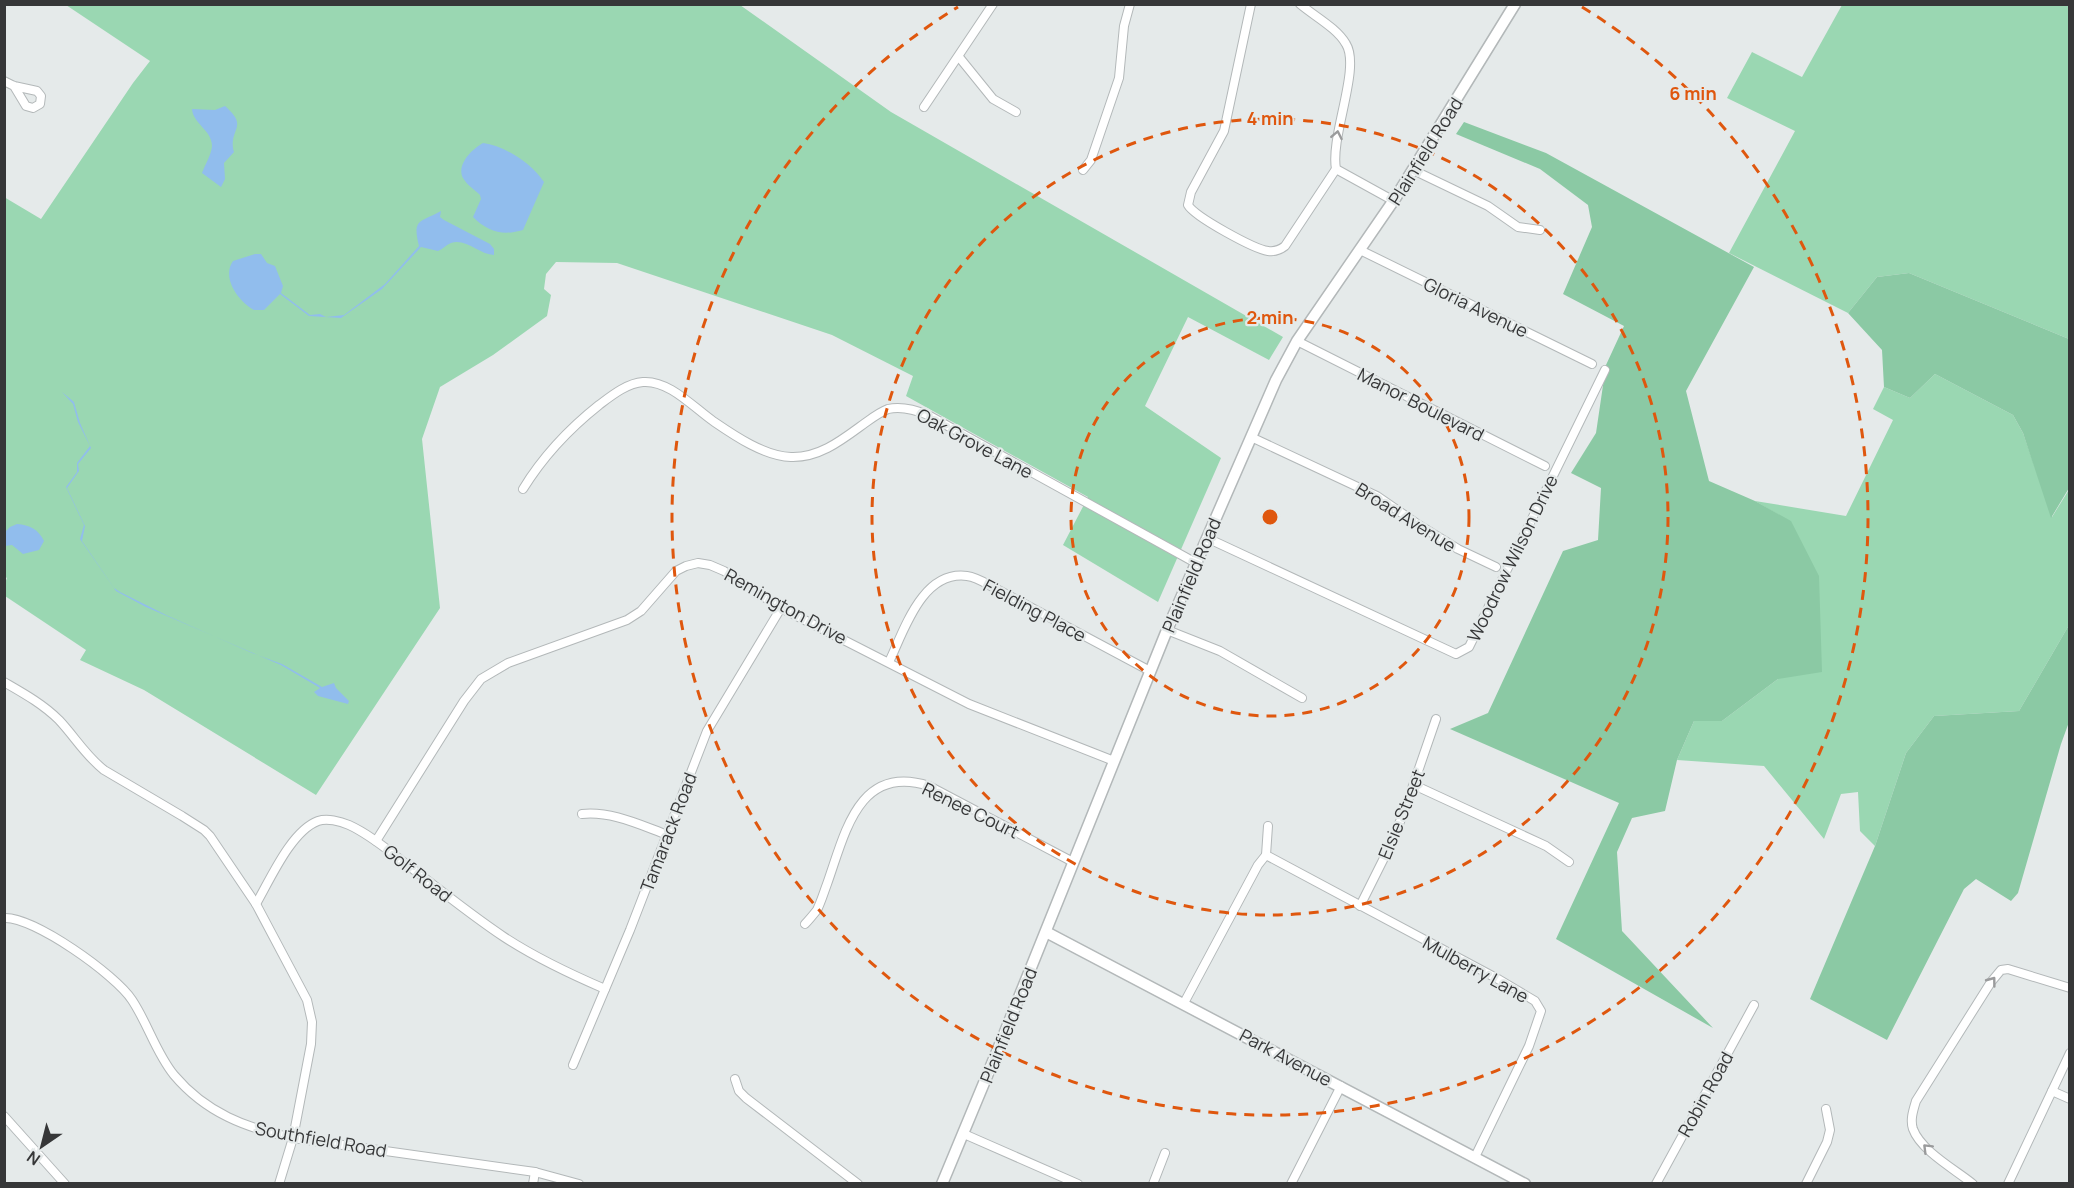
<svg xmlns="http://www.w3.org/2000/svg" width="2074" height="1188" font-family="Manrope,sans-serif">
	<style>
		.green { fill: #9ad7b2 }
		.forest { fill: #8bc9a4 }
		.water { fill: #91bded }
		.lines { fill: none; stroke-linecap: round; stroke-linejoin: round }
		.street-casing { stroke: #b3b8b9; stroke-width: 10 }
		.secondary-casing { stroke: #b3b8b9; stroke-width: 13 }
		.street { stroke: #fff; stroke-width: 8 }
		.secondary { stroke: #fff; stroke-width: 10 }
		.oneway { stroke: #9a9b9c }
		.ring { fill: none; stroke: #df570e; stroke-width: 3; stroke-dasharray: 10 8 }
		.labels { text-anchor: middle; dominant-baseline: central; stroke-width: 4.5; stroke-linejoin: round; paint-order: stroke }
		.street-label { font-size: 18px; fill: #363738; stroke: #e5eaea }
		.centre { fill: #df570e; stroke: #e5eaea; stroke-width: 3 }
		.ring-label { font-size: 18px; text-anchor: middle; font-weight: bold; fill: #df570e; stroke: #e5eaea; stroke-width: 4.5; stroke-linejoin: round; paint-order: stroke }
	</style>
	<rect width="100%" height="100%" fill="#e5eaea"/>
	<g class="green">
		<polygon points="66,5 740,5 891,112 1283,337 1269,360 1188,317 1145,406 1221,458 1158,602 1063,545 1088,497 906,396 913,376 832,335 617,263 556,262 546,274 544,289 551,295 547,316 493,355 440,387 422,439 440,608 316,795 144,690 80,660 86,650 5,596 5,583 7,578 4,576 4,197 41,219 133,83 150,61"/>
		<polygon points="1842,5 2069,5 2069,339 1909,273 1877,277 1848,313 1729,253 1795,131 1727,98 1752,52 1802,77"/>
		<polygon points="1935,374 2013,415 2023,433 2052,517 2070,488 2069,625 2019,711 1934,716 1906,753 1875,846 1860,831 1858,792 1841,794 1824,839 1764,766 1677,760 1694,721 1722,721 1778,679 1791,522 1755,501 1846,516 1893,420 1873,409 1884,387 1910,398"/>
	</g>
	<g class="forest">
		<polygon points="1464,122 1546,153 1754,267 1686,391 1709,481 1755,501 1791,521 1819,576 1822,672 1778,679 1722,721 1694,721 1677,760 1665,811 1632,818 1617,852 1622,931 1713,1028 1556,939 1619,803 1450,729 1488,713 1563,551 1598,540 1601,488 1571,473 1596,433 1606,365 1624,326 1563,294 1592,227 1588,205 1540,169 1456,134"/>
		<polygon points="1909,273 2069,339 2069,488 2051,518 2023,433 2013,415 1935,374 1910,398 1884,387 1882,350 1848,313 1877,277"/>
		<polygon points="2069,625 2069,722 2061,744 2018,893 2011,901 1976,879 1964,889 1887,1040 1810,999 1875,846 1906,753 1934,716 2019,711"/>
	</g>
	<g class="water">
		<path d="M225,106C250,128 228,128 234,152L224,163L225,179L221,187L202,173C205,164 211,156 212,146C212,130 193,124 192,109L215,110Z"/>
		<path d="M483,143C505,146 531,163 544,182L523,230C503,236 488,232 473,217L481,199L480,195C475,190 467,185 463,178C456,165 472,149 483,143Z"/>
		<path d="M441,211L440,217L444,220L490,244L494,249V255C480,255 466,238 451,243C446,245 443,249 438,251L421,247L382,289L341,318L309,316L280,294L264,310H254C239,302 221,278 233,261L255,254H261L267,263L275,266L283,286L281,293L310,315L320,314L326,317L344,315L385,284L419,246C412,218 420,223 441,211Z"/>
		<polygon points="62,392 74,402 80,423 91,448 78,464 79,471 67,488 85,526 82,541 114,588 120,592 166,615 252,653 282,664 322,687 334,683 336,688 349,701 348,704 318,696 314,692 320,688 281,665 146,607 116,591 80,539 84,525 66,487 77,472 77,463 90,446 78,422 73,404"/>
		<path d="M17,524C30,525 38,529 44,541L39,550L23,554L12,545L5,546V532L10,527Z"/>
	</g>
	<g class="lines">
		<defs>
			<g id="street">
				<path d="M1251,4L1224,131L1191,192L1188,205C1195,217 1254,249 1268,251C1275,252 1280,250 1285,246L1336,169"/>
				<path d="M1300,4C1314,16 1337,28 1346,44C1361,68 1330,136 1336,169L1394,201"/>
				<polyline points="959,57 993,99 1016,112"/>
				<polyline points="4,81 14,86 37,91 41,96 40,104 33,108 26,106 14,86"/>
				<polyline points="924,107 993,4"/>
				<polyline points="1083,170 1091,160 1119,78 1124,26 1130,4"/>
				<polyline points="1413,170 1488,206 1518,227 1540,230"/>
				<polyline points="1360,250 1592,364"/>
				<polyline points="1297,341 1545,466"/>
				<polyline points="1251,437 1377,496 1419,525 1458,549 1496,567"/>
				<path d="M523,489C542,458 570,428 599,405C611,396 627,383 643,382C669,380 693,407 713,421C735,436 764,456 791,457C820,458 843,439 865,423C872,418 880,412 888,409C901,406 916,410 928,415L1196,563"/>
				<polyline points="1207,538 1456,654 1469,647 1605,370"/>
				<polyline points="1167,630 1220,651 1302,698"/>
				<path d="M889,662C904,631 922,570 967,576C975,577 982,581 989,585L1150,671"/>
				<path d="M4,682C23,693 43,704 59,720C75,737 85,755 104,770L182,816L204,830L210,836L256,904L307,1000L312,1022L311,1044L293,1138L279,1184"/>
				<polyline points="1414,785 1546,846 1569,862"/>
				<path d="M582,814C612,811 640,825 668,835"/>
				<polyline points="376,841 464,701 481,679 508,663 627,620 641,611 676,571 686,566 698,563 710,565 724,571 781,608 969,704 1114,761"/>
				<polyline points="1266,855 1268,826"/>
				<path d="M256,904C270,880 291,831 318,821C327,818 340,821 349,825C371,835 390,852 409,866C440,890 471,915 504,937C536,958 570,974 605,989"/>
				<polyline points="1360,906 1388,850 1404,812 1436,719"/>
				<path d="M4,918C33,916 116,975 132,1000C148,1024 156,1053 174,1075C206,1113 246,1128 293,1138L535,1172L579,1184"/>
				<path d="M805,924C809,920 813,915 817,910C821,902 824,892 827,884C845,834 858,763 929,786L1073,862"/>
				<polyline points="1184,1003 1258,865 1266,855 1498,979 1535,1001 1541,1011 1529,1046 1475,1157"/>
				<polyline points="573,1065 630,930 707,731 781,608"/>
				<polyline points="735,1079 739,1091 746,1098 858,1184"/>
				<polyline points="2052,1091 2070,1099"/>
				<polyline points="4,1116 65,1184"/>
				<polyline points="964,1134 1078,1184"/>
				<polyline points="533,1184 535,1172"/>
				<polyline points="1153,1184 1165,1153"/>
				<polyline points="1291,1184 1341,1086"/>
				<polyline points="1656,1184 1754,1005"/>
				<polyline points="1806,1184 1827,1142 1830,1130 1826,1109"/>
				<path d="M1973,1184C1956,1170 1921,1151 1913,1129C1910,1120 1913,1111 1916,1101L1991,982L2001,970L2008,969L2070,988"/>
				<polyline points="2008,1184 2070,1053"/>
			</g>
			<g id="secondary">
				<polyline points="1046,932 1525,1184"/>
				<polyline points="942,1184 1001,1042 1167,630 1276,380 1297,341 1396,197 1515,4"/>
			</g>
		</defs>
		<use href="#street" class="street-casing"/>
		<use href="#secondary" class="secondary-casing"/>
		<use href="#street" class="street"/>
		<use href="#secondary" class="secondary"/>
	</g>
	<defs><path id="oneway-chevron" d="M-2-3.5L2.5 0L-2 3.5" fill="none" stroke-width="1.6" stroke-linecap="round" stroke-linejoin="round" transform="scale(1.5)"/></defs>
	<g class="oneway">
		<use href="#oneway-chevron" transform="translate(1337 135) rotate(-79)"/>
		<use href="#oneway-chevron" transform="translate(1992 981) rotate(-53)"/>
		<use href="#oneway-chevron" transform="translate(1927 1148) rotate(-135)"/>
	</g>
	<g class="ring">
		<circle cx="1270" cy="517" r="199"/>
		<circle cx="1270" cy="517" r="398"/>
		<path d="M1582 7A598 598 0 1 1 958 7"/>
	</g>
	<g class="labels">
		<g class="street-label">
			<text transform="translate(1425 151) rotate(-58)">Plainfield Road</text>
			<text transform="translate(1476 307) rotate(26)">Gloria Avenue</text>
			<text transform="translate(1421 404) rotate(27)">Manor Boulevard</text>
			<text transform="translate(975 443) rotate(28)">Oak Grove Lane</text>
			<text transform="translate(1406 517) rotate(32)">Broad Avenue</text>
			<text transform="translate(1512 558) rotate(-64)">Woodrow Wilson Drive</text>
			<text transform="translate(1191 575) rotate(-67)">Plainfield Road</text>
			<text transform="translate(786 606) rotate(29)">Remington Drive</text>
			<text transform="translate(1035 610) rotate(28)">Fielding Place</text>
			<text transform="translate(971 810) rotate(26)">Renee Court</text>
			<text transform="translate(1401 814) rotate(-68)">Elsie Street</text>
			<text transform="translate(668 832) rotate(-69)">Tamarack Road</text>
			<text transform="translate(418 873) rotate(38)">Golf Road</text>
			<text transform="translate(1476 969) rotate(29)">Mulberry Lane</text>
			<text transform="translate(1008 1025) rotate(-68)">Plainfield Road</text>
			<text transform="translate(1286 1057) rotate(28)">Park Avenue</text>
			<text transform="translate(1705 1094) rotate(-61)">Robin Road</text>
			<text transform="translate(321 1139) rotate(10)">Southfield Road</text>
		</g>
	</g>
	<circle cx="1270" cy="517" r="9" class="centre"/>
	<g class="ring-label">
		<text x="1693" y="100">6 min</text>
		<text x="1270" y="125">4 min</text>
		<text x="1270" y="324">2 min</text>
	</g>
	<rect width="2074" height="1188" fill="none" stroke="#363738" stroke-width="12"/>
	<g transform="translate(42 1146) rotate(215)" stroke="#e5eaea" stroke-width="4.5" paint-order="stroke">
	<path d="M0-4.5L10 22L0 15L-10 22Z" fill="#363738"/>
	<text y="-9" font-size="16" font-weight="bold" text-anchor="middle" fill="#363738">N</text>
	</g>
</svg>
